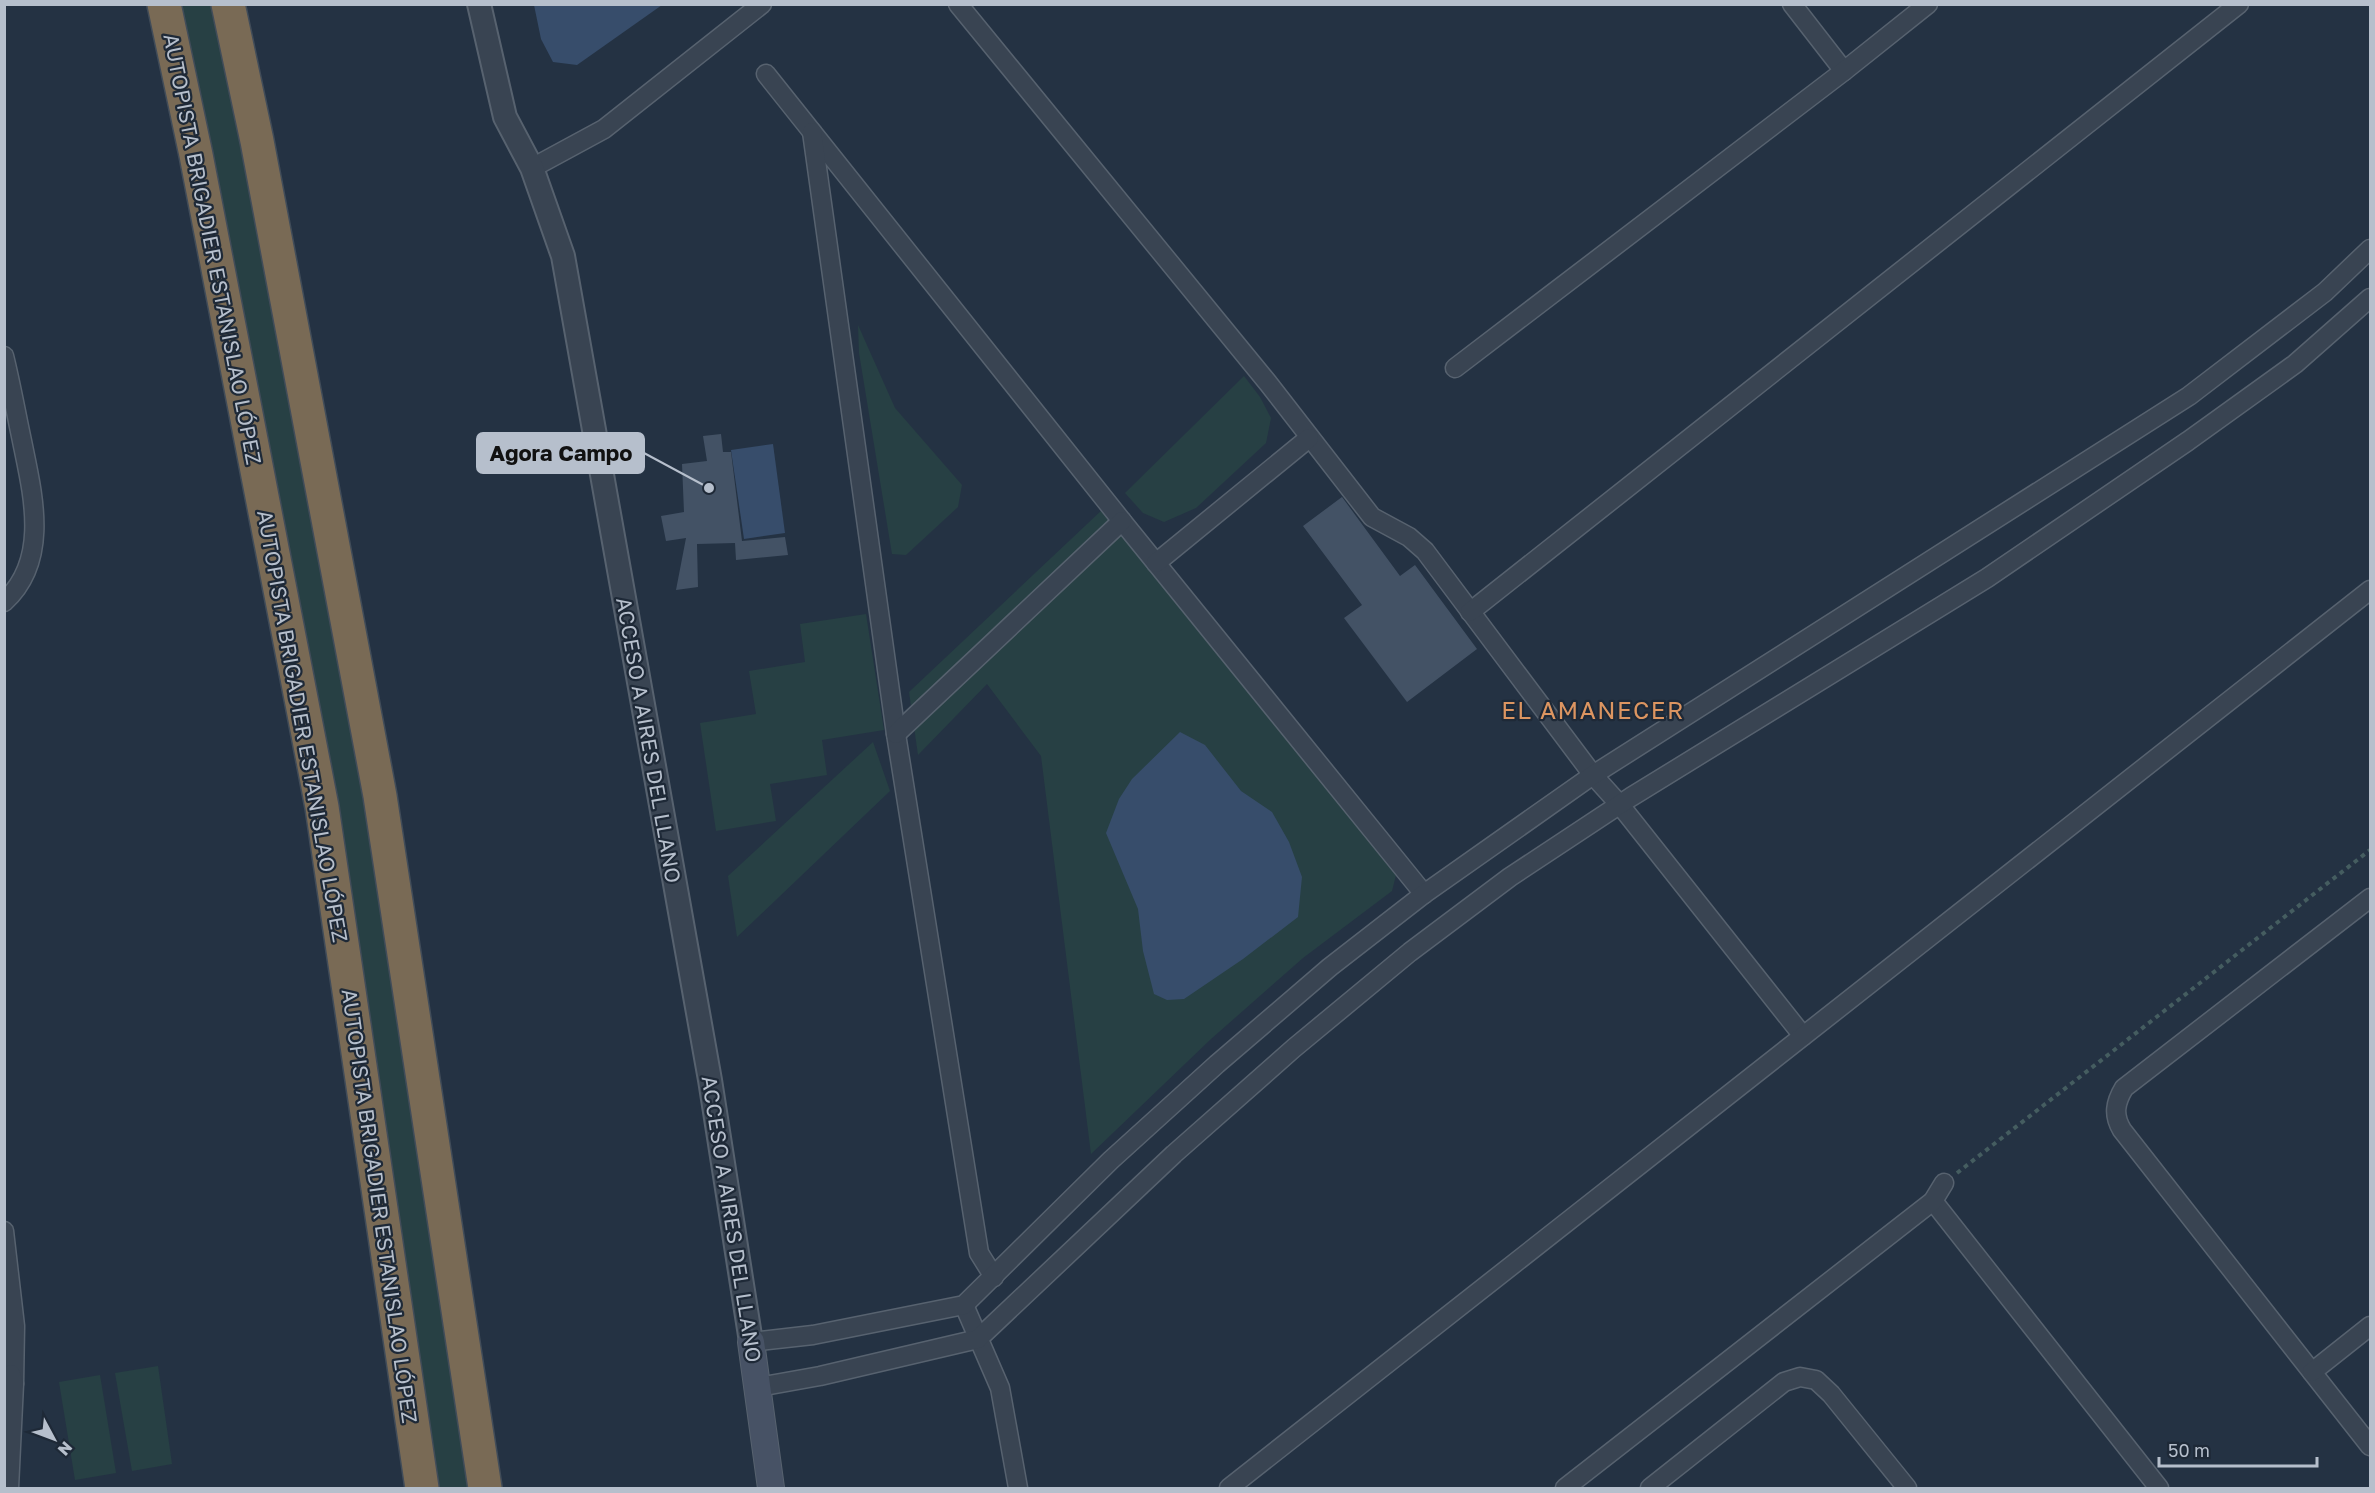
<svg xmlns="http://www.w3.org/2000/svg" width="2375" height="1493" font-family="'Golos Text',sans-serif">
	<style>
		.green { fill: #274044 }
		.water { fill: #374d6b }
		.building { fill: #435265 }
		.lines { fill: none; stroke-linecap: round; stroke-linejoin: round }
		.minor-casing { stroke: #57626f; stroke-width: 21 }
		.tertiary-casing { stroke: #57626f; stroke-width: 26 }
		.secondary-casing { stroke: #57626f; stroke-width: 28 }
		.motorway-casing { stroke: #414c59; stroke-width: 36 }
		.path { stroke: #455d60; stroke-width: 4; stroke-dasharray: 4.5 4.5; stroke-linecap: butt }
		.minor { stroke: #394452; stroke-width: 18 }
		.tertiary { stroke: #394452; stroke-width: 22 }
		.secondary { stroke: #475265; stroke-width: 26 }
		.motorway { stroke: #796a55; stroke-width: 33 }
		.labels { text-anchor: middle; dominant-baseline: central; stroke-width: 4.5; stroke-linejoin: round; paint-order: stroke }
		.street-label { font-size: 21px; fill: #b6bfcc; stroke: #1e2937 }
		.quarter-label { font-size: 24px; letter-spacing: 1.5px; fill: #dc9561; stroke: #1e2937 }
		.leader { fill: none; stroke: #b6bfcc; stroke-width: 2 }
		.callout-dot { fill: #b6bfcc; stroke: #1e2937; stroke-width: 2 }
		.callout { fill: #b6bfcc; stroke: #b6bfcc; stroke-width: 2 }
		.callout-label { font-size: 22px; text-anchor: middle; font-weight: bold; fill: #111 }
	</style>
	<rect width="100%" height="100%" fill="#243243"/>
	<g class="green">
		<polygon points="164,5 228,5 485,1488 422,1488 322,807"/>
		<polygon points="858,325 895,408 962,485 958,507 906,555 892,554 859,353"/>
		<polygon points="1244,376 1260,397 1271,418 1266,443 1196,508 1164,522 1143,513 1125,493"/>
		<polygon points="1103,509 1396,875 1392,891 1303,958 1211,1039 1091,1154 1041,756 987,684 918,755 909,692"/>
		<polygon points="866,614 884,730 822,740 827,775 770,784 776,821 716,831 700,723 756,714 749,671 805,662 800,624"/>
		<polygon points="873,742 890,791 737,937 728,876"/>
		<polygon points="158,1366 172,1464 132,1471 115,1373"/>
		<polygon points="100,1375 116,1473 75,1480 59,1382"/>
	</g>
	<g class="water">
		<polygon points="534,5 534,4 662,5 577,65 553,62 541,39"/>
		<polygon points="773,444 785,533 744,539 731,450"/>
		<polygon points="1180,732 1205,745 1241,791 1272,812 1289,842 1302,877 1298,917 1243,959 1184,999 1167,1000 1154,994 1143,951 1138,909 1106,833 1119,799 1132,779"/>
	</g>
	<g class="building">
		<polygon points="721,434 723,452 731,452 742,541 785,537 788,555 736,560 735,543 697,544 698,587 676,590 686,538 666,541 661,516 684,512 682,464 707,461 703,436"/>
		<polygon points="1342,497 1400,576 1415,565 1477,649 1407,702 1344,618 1362,605 1303,526"/>
	</g>
	<g class="lines">
		<defs>
			<g id="minor">
				<polyline points="958,4 1268,383 1372,517 1409,537 1425,551 1593,775 1620,805 1803,1036"/>
				<polyline points="1792,4 1844,71"/>
				<polyline points="766,74 1122,521 1424,894"/>
				<polyline points="812,132 896,734 979,1253 994,1277"/>
				<polyline points="532,168 604,129 762,4"/>
				<path d="M4,356C11,384 16,413 22,441C33,495 50,560 4,602"/>
				<polyline points="1455,368 1844,71 1928,4"/>
				<polyline points="1156,563 1309,438"/>
				<polyline points="1470,612 2239,4"/>
				<polyline points="896,734 1122,521"/>
				<path d="M2370,898L2124,1088C2115,1103 2113,1115 2122,1130L2370,1446"/>
				<polyline points="1933,1201 2159,1488"/>
				<polyline points="4,1231 15,1326 14,1384"/>
				<polyline points="964,1305 1000,1388 1018,1488"/>
				<polyline points="751,1342 813,1335 964,1305 1111,1160 1217,1064 1330,967 1424,894 1593,775 2189,396 2325,292 2370,249"/>
				<polyline points="2312,1372 2370,1326"/>
				<polyline points="758,1387 820,1376 978,1339 1174,1154 1294,1048 1410,952 1510,877 1631,797 1987,578 2188,441 2295,364 2370,298"/>
				<polyline points="9,1488 14,1384 11,1374"/>
				<polyline points="1229,1488 2370,590"/>
				<polyline points="1565,1488 1933,1201 1944,1183"/>
				<polyline points="1650,1488 1784,1382 1800,1377 1816,1380 1831,1394 1907,1488"/>
			</g>
			<polyline id="tertiary" points="479,4 505,117 532,168 563,256 710,1080 751,1342"/>
			<polyline id="secondary" points="751,1342 771,1488"/>
			<g id="motorway">
				<polyline points="164,4 196,155 322,807 422,1488"/>
				<polyline points="228,4 257,141 380,796 485,1488"/>
			</g>
		</defs>
		<use href="#minor" class="minor-casing"/>
		<use href="#tertiary" class="tertiary-casing"/>
		<use href="#secondary" class="secondary-casing"/>
		<use href="#motorway" class="motorway-casing"/>
		<polyline class="path" points="1957,1173 2370,850"/>
		<use href="#minor" class="minor"/>
		<use href="#tertiary" class="tertiary"/>
		<use href="#secondary" class="secondary"/>
		<use href="#motorway" class="motorway"/>
	</g>
	<g class="labels">
		<g class="street-label">
			<text transform="translate(213 249) rotate(79)">AUTOPISTA BRIGADIER ESTANISLAO LÓPEZ</text>
			<text transform="translate(303 726) rotate(80)">AUTOPISTA BRIGADIER ESTANISLAO LÓPEZ</text>
			<text transform="translate(649 740) rotate(80)">ACCESO A AIRES DEL LLANO</text>
			<text transform="translate(380 1206) rotate(82)">AUTOPISTA BRIGADIER ESTANISLAO LÓPEZ</text>
			<text transform="translate(732 1219) rotate(81)">ACCESO A AIRES DEL LLANO</text>
		</g>
		<g class="quarter-label">
			<text x="1593" y="709">EL AMANECER</text>
		</g>
	</g>
	<path class="leader" d="M709 488L644 453"/>
	<circle class="callout-dot" cx="709" cy="488" r="6"/>
	<rect class="callout" x="477" y="433" width="167" height="40" rx="6"/>
	<g class="callout-label">
		<text x="561" y="461">Agora Campo</text>
	</g>
	<rect width="2375" height="1493" fill="none" stroke="#b6bfcc" stroke-width="12"/>
	<g transform="translate(54 1439) rotate(131)" stroke="#1e2937" stroke-width="4.5" paint-order="stroke">
	<path d="M0-4.5L10 22L0 15L-10 22Z" fill="#b6bfcc"/>
	<text y="-9" font-size="16" font-weight="bold" text-anchor="middle" fill="#b6bfcc">N</text>
	</g>
	<path d="M2159 1457v9h158v-9" fill="none" stroke="#b6bfcc" stroke-width="3"/>
	<text x="2168" y="1457" font-size="18" fill="#b6bfcc" stroke="#1e2937" stroke-width="4.5" paint-order="stroke">50 m</text>
</svg>
